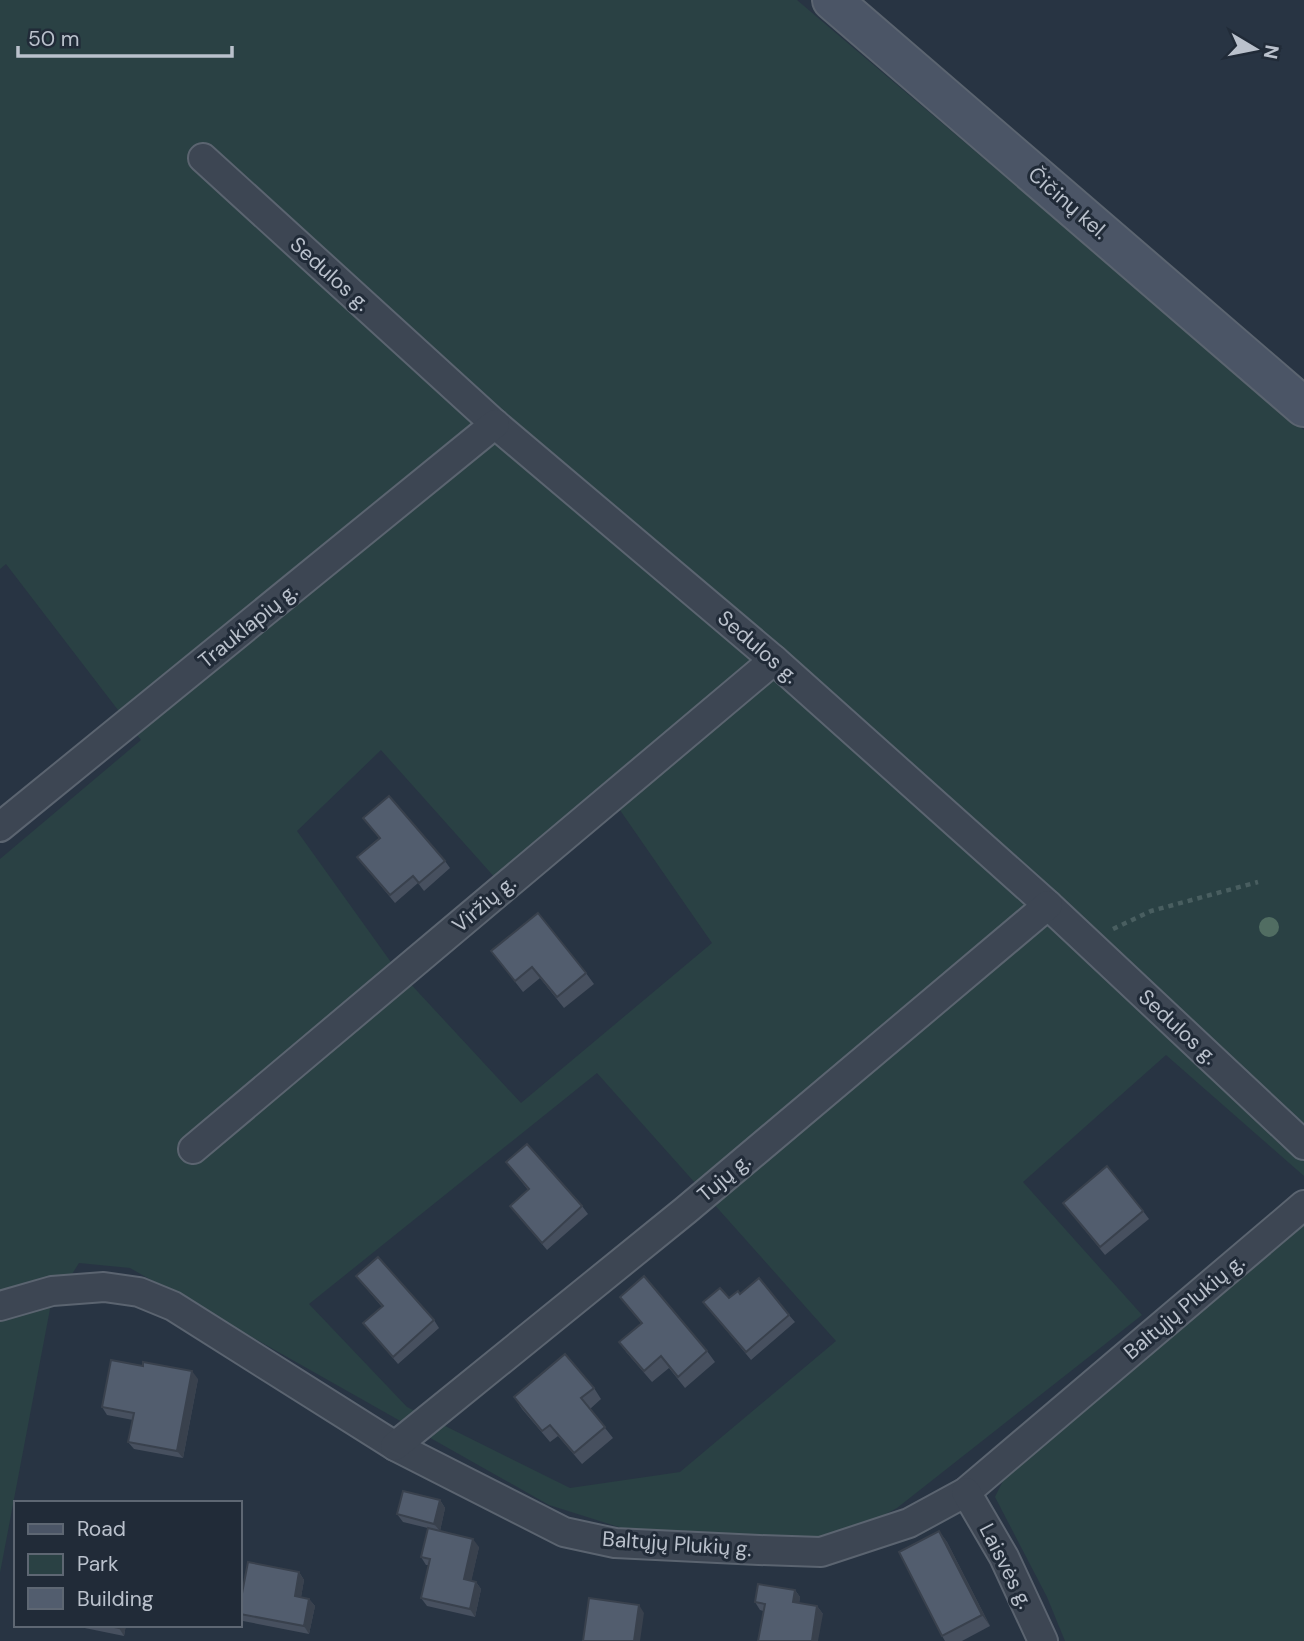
<svg xmlns="http://www.w3.org/2000/svg" width="1304" height="1641" font-family="'DM Sans',sans-serif">
	<style>
		.green { fill: #2a4144; fill-rule: evenodd }
		.lines { fill: none; stroke-linecap: round; stroke-linejoin: round }
		.minor-casing { stroke: #5b6470; stroke-width: 32 }
		.secondary-casing { stroke: #5b6470; stroke-width: 42 }
		.path { stroke: #495e60; stroke-width: 4.5; stroke-dasharray: 5 5; stroke-linecap: butt }
		.minor { stroke: #3d4653; stroke-width: 28 }
		.secondary { stroke: #4b5566; stroke-width: 38 }
		.tree { fill: #516d62 }
		.wall { fill: #47505f }
		.shaded-wall { fill: #39414d }
		.building { fill: #525d6e; stroke: #39414d; stroke-width: 2 }
		.labels { text-anchor: middle; dominant-baseline: central; stroke-width: 6; stroke-linejoin: round; paint-order: stroke }
		.street-label { font-size: 21px; fill: #bac1cc; stroke: #212b38 }
	</style>
	<rect width="100%" height="100%" fill="#283443"/>
	<g class="green">
		<path d="M0,0H797L1304,430V1176L1166,1055L1023,1182L1142,1315L897,1508L882,1516L818,1540L625,1529L549,1505L130,1268L79,1263L50,1309L0,1573V859L141,740L6,564L0,569ZM381,750L497,880L604,787L712,943L521,1103L393,965L297,831ZM597,1073L836,1341L680,1472L570,1488L407,1407L309,1304Z"/>
		<polygon points="1304,1219 1304,1641 1065,1641 1047,1597 995,1497 1013,1461"/>
	</g>
	<g class="lines">
		<defs>
			<g id="minor">
				<polyline points="203,158 495,424 774,660 1048,905 1304,1145"/>
				<polyline points="0,827 495,424"/>
				<polyline points="193,1149 774,660"/>
				<polyline points="0,1306 52,1291 104,1287 139,1292 173,1306 395,1446 564,1532 615,1543 759,1550 821,1552 909,1523 966,1492 1304,1205"/>
				<polyline points="395,1446 686,1210 1048,905"/>
				<polyline points="966,1492 1004,1557 1043,1641"/>
			</g>
			<polyline id="secondary" points="832,0 1304,407"/>
		</defs>
		<use href="#minor" class="minor-casing"/>
		<use href="#secondary" class="secondary-casing"/>
		<polyline class="path" points="1113,929 1151,911 1258,882"/>
		<use href="#minor" class="minor"/>
		<use href="#secondary" class="secondary"/>
	</g>
	<circle class="tree" cx="1269" cy="927" r="10"/>
	<g class="wall">
		<polygon points="363,818 445,861 450,868 424,891 418,883 395,903 357,857 379,838"/>
		<polygon points="491,951 586,973 594,984 564,1008 540,978 523,992"/>
		<polygon points="506,1162 582,1206 588,1214 547,1250 510,1206 528,1190"/>
		<polygon points="1063,1203 1143,1211 1149,1219 1105,1255"/>
		<polygon points="356,1276 434,1320 439,1328 398,1364 363,1323 382,1307"/>
		<polygon points="740,1294 789,1315 795,1322 751,1360 703,1302 729,1298"/>
		<polygon points="620,1297 707,1351 715,1362 685,1388 669,1368 652,1382 627,1353 619,1342 641,1323"/>
		<polygon points="198,1379 183,1458 134,1449 128,1442 133,1420 107,1415 102,1407"/>
		<polygon points="594,1388 601,1399 590,1409 613,1438 582,1464 558,1436 550,1442 522,1409 514,1397"/>
		<polygon points="440,1500 445,1508 440,1531 403,1522 397,1514"/>
		<polygon points="939,1531 947,1542 990,1626 962,1641 945,1641 942,1636"/>
		<polygon points="479,1547 471,1581 476,1582 481,1589 475,1617 427,1606 421,1598 429,1565 426,1565 421,1557"/>
		<polygon points="299,1572 304,1580 301,1597 309,1599 315,1606 309,1634 243,1621 240,1616 240,1604"/>
		<polygon points="795,1590 800,1597 799,1603 817,1606 823,1614 763,1611 760,1610 755,1602"/>
		<polygon points="70,1625 126,1625 124,1636"/>
	</g>
	<g class="shaded-wall">
		<polygon points="192,1371 198,1379 183,1458 177,1451"/>
		<polygon points="440,1500 445,1508 440,1531 434,1524"/>
		<polygon points="939,1531 947,1542 990,1626 982,1615"/>
		<polygon points="473,1539 479,1547 470,1587 464,1579"/>
		<polygon points="299,1572 304,1580 300,1603 295,1596"/>
		<polygon points="476,1582 481,1589 475,1617 470,1609"/>
		<polygon points="795,1590 800,1597 798,1610 793,1602"/>
		<polygon points="309,1599 315,1606 309,1634 304,1626"/>
		<polygon points="639,1605 644,1613 640,1641 634,1641"/>
		<polygon points="817,1606 823,1614 818,1641 812,1641"/>
		<polygon points="120,1625 126,1625 124,1636 119,1628"/>
	</g>
	<g class="building">
		<polygon points="389,796 445,861 419,883 413,876 390,895 357,857 380,838 363,818"/>
		<polygon points="538,913 586,973 557,997 532,967 515,981 491,951"/>
		<polygon points="527,1144 582,1206 542,1243 510,1206 529,1189 506,1162"/>
		<polygon points="1107,1166 1143,1211 1100,1247 1063,1203"/>
		<polygon points="378,1257 434,1320 393,1357 363,1323 383,1306 356,1276"/>
		<polygon points="644,1276 707,1351 678,1377 661,1356 644,1371 619,1342 642,1323 620,1297"/>
		<polygon points="759,1278 789,1315 746,1352 703,1302 720,1288 729,1298 738,1291 740,1294"/>
		<polygon points="565,1354 594,1388 581,1398 605,1427 574,1453 550,1425 542,1431 514,1397"/>
		<polygon points="111,1360 143,1366 143,1362 192,1371 177,1451 128,1442 134,1413 102,1407"/>
		<polygon points="403,1491 440,1500 434,1524 397,1514"/>
		<polygon points="428,1528 473,1539 464,1579 476,1582 470,1609 421,1598 430,1559 421,1557"/>
		<polygon points="939,1531 982,1615 942,1636 899,1552"/>
		<polygon points="248,1562 299,1572 295,1596 309,1599 304,1626 240,1614 240,1604"/>
		<polygon points="758,1584 795,1590 793,1602 817,1606 812,1641 758,1641 765,1604 755,1602"/>
		<polygon points="589,1598 639,1605 634,1641 583,1641"/>
		<polygon points="105,1625 120,1625 119,1628"/>
	</g>
	<g class="labels">
		<g class="street-label">
			<text transform="translate(1068 203) rotate(41)">Čičinų kel.</text>
			<text transform="translate(330 274) rotate(42)">Sedulos g.</text>
			<text transform="translate(248 626) rotate(-39)">Trauklapių g.</text>
			<text transform="translate(758 647) rotate(41)">Sedulos g.</text>
			<text transform="translate(484 904) rotate(-40)">Viržių g.</text>
			<text transform="translate(1178 1027) rotate(43)">Sedulos g.</text>
			<text transform="translate(724 1178) rotate(-40)">Tujų g.</text>
			<text transform="translate(1184 1307) rotate(-40)">Baltųjų Plukių g.</text>
			<text transform="translate(677 1544) rotate(4)">Baltųjų Plukių g.</text>
			<text transform="translate(1006 1566) rotate(63)">Laisvės g.</text>
		</g>
	</g>
	<rect x="14" y="1501" width="228" height="126" fill="#212b38" stroke="#5e6773" stroke-width="2"/>
	<rect x="28" y="1524" width="35" height="10" fill="#4b5566" stroke="#5e6773" stroke-width="2"/>
	<text x="77" y="1536" font-size="21" fill="#bac1cc">Road</text>
	<rect x="28" y="1554" width="35" height="21" fill="#2a4144" stroke="#5e6773" stroke-width="2"/>
	<text x="77" y="1571" font-size="21" fill="#bac1cc">Park</text>
	<rect x="28" y="1588" width="35" height="21" fill="#525d6e" stroke="#5e6773" stroke-width="2"/>
	<text x="77" y="1606" font-size="21" fill="#bac1cc">Building</text>
	<g transform="translate(1255 49) rotate(100)" stroke="#212b38" stroke-width="5" paint-order="stroke">
	<path d="M0-5L12 26L0 18L-12 26Z" fill="#bac1cc"/>
	<text y="-10" font-size="19" font-weight="bold" text-anchor="middle" fill="#bac1cc">N</text>
	</g>
	<path d="M18 46v10h214v-10" fill="none" stroke="#bac1cc" stroke-width="3.5"/>
	<text x="28" y="46" font-size="21" fill="#bac1cc" stroke="#212b38" stroke-width="5" paint-order="stroke">50 m</text>
</svg>
